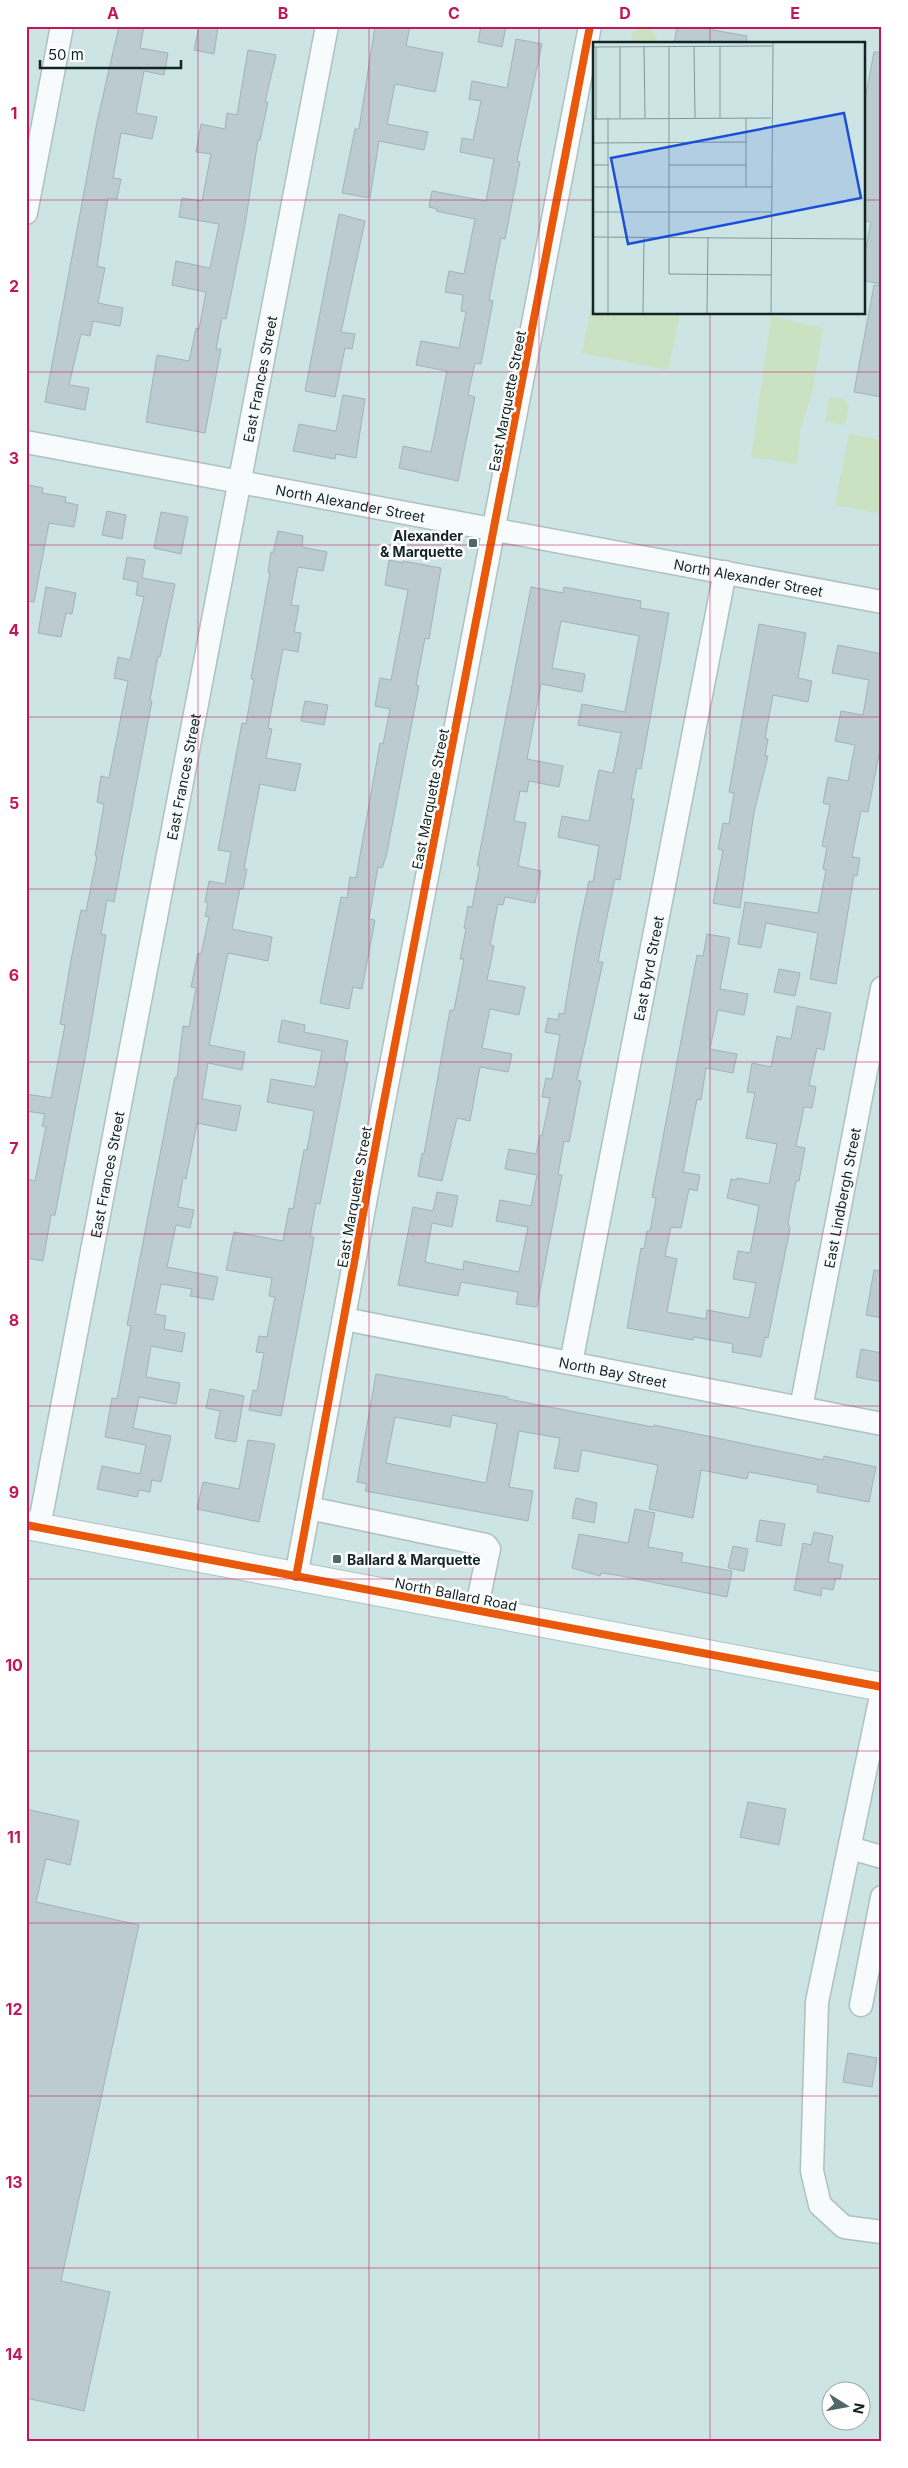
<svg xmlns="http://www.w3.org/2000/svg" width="908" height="2468" font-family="Inter,sans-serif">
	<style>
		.green { fill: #cae2c2 }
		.building { fill: #bbcbcf; stroke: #a2b2b5; fill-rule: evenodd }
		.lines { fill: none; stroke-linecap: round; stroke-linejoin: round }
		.minor-casing { stroke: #aec0c0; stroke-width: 25 }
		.major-casing { stroke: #aec0c0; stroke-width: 30 }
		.minor { stroke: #f8fbfb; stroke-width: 22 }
		.major { stroke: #f8fbfb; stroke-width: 28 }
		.cycleway-casing { stroke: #fff; stroke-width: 11 }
		.cycleway { stroke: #e8590c; stroke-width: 8 }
		.grid { fill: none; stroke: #c2185b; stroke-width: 1; stroke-opacity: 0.55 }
		.poi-dot { fill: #546767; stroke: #fff; stroke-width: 2 }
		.labels { text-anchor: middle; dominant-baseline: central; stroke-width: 5; stroke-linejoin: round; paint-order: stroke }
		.street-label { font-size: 14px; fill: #132424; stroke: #fff }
		.poi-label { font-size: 14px; font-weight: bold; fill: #132424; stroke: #fff; text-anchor: end }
		.inset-road { fill: none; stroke: #839797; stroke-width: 1 }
		.view { fill: #1d4ed8; fill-opacity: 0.15; stroke: #1d4ed8; stroke-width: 2.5 }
		.inset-edge { fill: none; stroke: #132424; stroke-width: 2.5 }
		.neatline { fill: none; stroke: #c2185b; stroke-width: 2 }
		.grid-label { font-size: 16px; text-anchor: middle; font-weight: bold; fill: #c2185b }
	</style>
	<rect width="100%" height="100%" fill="#cde4e4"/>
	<g class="green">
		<polygon points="645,26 649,27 657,38 656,44 631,44 632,33"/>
		<polygon points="594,290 594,314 680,314 668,370 582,353"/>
		<polygon points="771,316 823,328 812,393 801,428 797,464 751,457"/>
		<polygon points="829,397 844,399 849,406 845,425 825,422"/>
		<polygon points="849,434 882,440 882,493 878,513 835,505"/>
	</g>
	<g class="building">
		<polygon points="119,26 144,26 140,48 168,53 164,75 144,71 136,113 157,117 152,139 121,133 113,178 121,179 117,199 108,198 97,266 105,268 98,303 123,308 120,326 93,321 90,336 81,334 69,385 89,388 85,410 45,402 97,122"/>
		<polygon points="199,26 218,26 214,54 194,50"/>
		<polygon points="375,26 410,26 406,46 443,53 435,92 395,84 387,124 428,132 424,150 379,141 370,198 342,193 355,129 359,129"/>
		<polygon points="481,26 506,26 502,47 478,42"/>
		<polygon points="677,26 713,26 713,30 747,36 746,44 674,44"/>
		<polygon points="516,39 542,44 517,161 520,162 505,239 501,238 489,300 493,301 481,364 475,363 468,395 475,397 458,481 399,468 403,446 431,452 447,371 416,365 421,341 459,348 466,312 461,311 463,295 445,292 449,271 464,274 475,219 436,211 437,209 429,207 432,191 486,201 494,159 460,152 462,138 473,140 481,101 469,99 472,81 507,88"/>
		<polygon points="248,50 276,55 265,102 268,102 260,140 258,140 245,225 226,319 222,318 216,349 221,349 205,433 146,422 157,355 189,361 196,328 199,329 206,292 172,285 176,261 210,268 219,224 179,217 182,198 202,201 211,154 196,152 201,124 225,129 227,113 237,115"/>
		<polygon points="874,52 882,52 882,284 864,281 864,257 871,222 864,221 864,93 866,94"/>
		<polygon points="339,214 365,221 341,332 355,334 352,349 345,348 335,397 305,391"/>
		<polygon points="874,285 882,286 882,397 854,392"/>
		<polygon points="343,395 365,399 356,458 336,454 335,459 293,451 299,424 336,431"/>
		<polygon points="28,485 43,488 42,493 66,497 65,502 78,505 74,527 49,523 34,602 26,601 26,497"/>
		<polygon points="107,511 126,515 122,539 102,535"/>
		<polygon points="161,512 188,517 181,554 154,548"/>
		<polygon points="278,531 303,536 302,547 327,552 323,571 298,567 291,605 299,606 294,632 301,633 298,652 283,649 268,728 272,729 266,758 301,764 295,791 260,784 244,869 247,869 243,889 240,889 232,929 272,937 268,961 228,953 209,1045 245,1052 242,1070 208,1063 202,1099 241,1106 236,1131 197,1123 186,1179 183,1178 178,1207 194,1210 190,1228 176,1225 167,1267 218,1277 213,1300 190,1296 192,1289 161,1284 155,1314 166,1316 164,1329 185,1333 182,1352 151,1346 146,1377 180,1383 176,1404 139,1397 133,1428 171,1436 161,1482 152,1480 150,1492 139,1490 137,1497 97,1489 102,1466 140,1474 146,1445 105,1437 112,1398 117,1399 131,1326 127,1325 175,1077 177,1078 183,1026 189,1027 196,988 191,987 198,953 201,954 209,917 205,916 208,903 205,902 209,881 225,884 231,852 218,850 242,723 246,724 254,679 251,679 270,573 268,572 271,552 273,553"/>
		<polygon points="127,557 145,560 142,578 175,584 160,657 158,656 150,700 152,701 114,902 107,900 101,934 106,935 88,1042 55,1215 51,1215 43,1261 26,1258 26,1179 35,1181 46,1127 42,1126 45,1114 26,1111 26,1094 51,1098 65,1025 60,1024 71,960 81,910 86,911 97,856 95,856 104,804 97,802 101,776 109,778 128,681 114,678 118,657 130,660 144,597 136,595 138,582 123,579"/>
		<polygon points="389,560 403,563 403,561 441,568 429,639 425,638 416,685 419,686 386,857 382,868 378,867 369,919 375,920 362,989 353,987 349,1009 320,1003 341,897 347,898 350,877 356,878 380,743 383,744 390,709 375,706 380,678 391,680 408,590 385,585"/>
		<polygon points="46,587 76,593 72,614 66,613 61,637 38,633"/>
		<polygon points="531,587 563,593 564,587 613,596 641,601 640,608 669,613 641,769 637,768 631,799 634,799 620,880 615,879 604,931 598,962 603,962 577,1080 581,1081 569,1142 564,1141 558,1175 562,1175 537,1307 516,1304 518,1292 461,1282 458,1296 398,1285 413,1207 433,1211 437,1192 458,1196 452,1227 432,1223 425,1262 463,1270 464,1261 519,1272 528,1227 496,1221 500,1200 531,1206 537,1175 505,1169 509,1149 536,1154 540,1135 542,1136 550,1098 542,1097 546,1078 552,1079 560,1035 545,1032 548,1018 558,1020 559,1013 564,1014 577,937 589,881 593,882 599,846 558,837 562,816 589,821 599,770 613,773 621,733 578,725 582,704 625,712 639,636 561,621 552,668 585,674 582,692 541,684 527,759 563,766 559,787 529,781 527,792 520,791 514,821 526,823 518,866 541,871 535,903 505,897 503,905 498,904 490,945 494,946 487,980 525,987 519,1015 490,1009 482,1048 512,1054 508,1072 480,1067 470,1121 457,1118 442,1181 418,1176 422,1153 424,1154 450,1010 454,1010 464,959 460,959 466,929 464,928 468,906 472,907 480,866 477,866"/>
		<polygon points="759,624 806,633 798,678 812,681 808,702 773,695 765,738 768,739 765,756 768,756 754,812 740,908 713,903 723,850 718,849 723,823 729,824 734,793 729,792"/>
		<polygon points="838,645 882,654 882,750 880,749 868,812 861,811 852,857 860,858 857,876 854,875 836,984 810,979 818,933 766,923 761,948 738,944 745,902 818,913 826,870 823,869 827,847 822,846 830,805 823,803 828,777 848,781 855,745 835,741 841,711 863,715 869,680 832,673"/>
		<polygon points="305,701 328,705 324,725 301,721"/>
		<polygon points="707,934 730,938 720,989 748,994 744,1015 718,1010 710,1049 737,1054 733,1073 706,1068 701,1100 697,1099 683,1172 700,1175 697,1191 689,1189 681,1228 671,1227 665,1256 677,1259 667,1312 706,1319 707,1310 749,1318 756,1283 733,1279 738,1251 750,1253 759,1206 727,1198 731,1179 737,1180 737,1178 769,1184 777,1144 746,1138 755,1093 747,1092 752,1063 771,1067 777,1036 791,1039 797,1006 831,1013 824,1050 817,1048 809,1085 816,1087 812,1108 804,1107 796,1146 805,1148 799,1181 796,1181 788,1223 790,1229 768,1338 765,1337 761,1357 732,1352 733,1344 694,1337 693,1340 627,1328 641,1248 644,1249 647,1231 650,1231 656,1198 652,1197 697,955 703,956"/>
		<polygon points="779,969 800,973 795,996 774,992"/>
		<polygon points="282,1020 305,1025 304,1032 348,1041 344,1062 348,1062 320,1204 316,1203 310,1237 314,1237 307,1278 281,1416 249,1410 253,1390 257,1391 264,1353 256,1352 259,1336 267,1337 275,1297 269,1296 272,1278 226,1270 234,1232 283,1241 289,1208 293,1209 304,1150 307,1150 314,1111 267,1102 271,1079 315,1087 322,1051 278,1042"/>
		<polygon points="874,1270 882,1271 882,1318 866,1315"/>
		<polygon points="861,1349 882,1353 882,1382 856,1377"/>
		<path d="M376,1374L508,1397V1399L653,1427L654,1425L823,1460L824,1456L876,1467L869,1502L817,1492L818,1485L749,1472L747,1479L701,1470L693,1518L649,1509L658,1465L582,1450L578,1472L554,1468L560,1438L519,1431L509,1487L533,1491L528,1521L365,1491L367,1484L357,1482ZM452,1415L497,1424L486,1483L386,1463L395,1417L450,1427Z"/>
		<polygon points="210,1389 244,1396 236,1442 215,1438 220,1411 206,1408"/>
		<polygon points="248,1440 275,1444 259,1522 197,1509 203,1482 239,1489"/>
		<polygon points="576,1498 597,1503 594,1523 572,1518"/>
		<polygon points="635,1509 655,1513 648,1547 683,1553 681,1562 732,1571 727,1597 616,1575 601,1573 600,1576 572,1568 579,1534 628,1543"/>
		<polygon points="760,1520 785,1524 781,1546 756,1541"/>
		<polygon points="814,1532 833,1536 828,1562 843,1565 840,1579 836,1578 833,1590 822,1588 821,1596 794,1590 803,1543 811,1545"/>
		<polygon points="733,1546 748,1549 744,1571 728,1568"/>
		<polygon points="748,1802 786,1809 779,1845 740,1837"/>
		<polygon points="26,1809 79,1821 70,1865 46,1859 36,1902 139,1925 61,2281 110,2292 84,2411 26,2398"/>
		<polygon points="848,2053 877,2058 872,2087 843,2082"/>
	</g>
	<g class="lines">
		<defs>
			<g id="minor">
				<polyline points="26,213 62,26"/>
				<path id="s1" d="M26,442L882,602"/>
				<path id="s2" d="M344,1319L882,1424"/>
				<path id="s3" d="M571,1363L725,572"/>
				<path id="s4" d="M801,1408L882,988"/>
				<polyline points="309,1508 486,1545 489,1549 476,1611"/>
				<path id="s5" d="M39,1527L327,26"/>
				<polyline points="296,1577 380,1122 590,26"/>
				<polyline points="882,1691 817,2002 812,2171 820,2205 844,2227 882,2232"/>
				<polyline points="850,1848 882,1857"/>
				<polyline points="861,2005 882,1897"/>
			</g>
			<polyline id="major" points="26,1525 882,1687"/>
		</defs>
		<use href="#minor" class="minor-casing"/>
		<use href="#major" class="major-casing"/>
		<use href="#minor" class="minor"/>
		<use href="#major" class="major"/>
		<defs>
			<g id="cycleway">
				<polyline points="26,1525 882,1687"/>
				<polyline points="296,1577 380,1122 590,26"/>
			</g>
		</defs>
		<use href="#cycleway" class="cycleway-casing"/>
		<use href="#cycleway" class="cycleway"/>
	</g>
	<path class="grid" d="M198,26V2442M369,26V2442M539,26V2442M710,26V44M26,200H594M864,200H882M710,314V2442M26,372H882M26,545H882M26,717H882M26,889H882M26,1062H882M26,1234H882M26,1406H882M26,1579H882M26,1751H882M26,1923H882M26,2096H882M26,2268H882"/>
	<g class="poi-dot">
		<rect x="468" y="538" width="10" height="10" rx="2.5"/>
		<rect x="332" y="1554" width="10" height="10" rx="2.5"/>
	</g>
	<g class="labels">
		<g class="street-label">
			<text stroke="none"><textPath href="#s5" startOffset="1169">East Frances Street</textPath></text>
			<text transform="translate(507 401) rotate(-79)">East Marquette Street</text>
			<text stroke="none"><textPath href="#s1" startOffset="330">North Alexander Street</textPath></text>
			<text stroke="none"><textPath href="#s1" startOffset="735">North Alexander Street</textPath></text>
			<text stroke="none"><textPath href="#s5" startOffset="764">East Frances Street</textPath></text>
			<text transform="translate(430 799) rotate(-79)">East Marquette Street</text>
			<text stroke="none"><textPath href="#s3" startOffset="402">East Byrd Street</textPath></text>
			<text stroke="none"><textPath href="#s5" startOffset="359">East Frances Street</textPath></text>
			<text transform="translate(354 1197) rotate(-80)">East Marquette Street</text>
			<text stroke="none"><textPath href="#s4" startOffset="214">East Lindbergh Street</textPath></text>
			<text stroke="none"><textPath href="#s2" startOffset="274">North Bay Street</textPath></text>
			<text transform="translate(456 1594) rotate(11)">North Ballard Road</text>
		</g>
		<g class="poi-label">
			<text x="463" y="535">Alexander<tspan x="463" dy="16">&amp; Marquette</tspan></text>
			<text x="347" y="1559" text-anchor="start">Ballard &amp; Marquette</text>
		</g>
	</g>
	<g transform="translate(593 42)">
		<rect width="272" height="272" fill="#cde4e4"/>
		<path class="inset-road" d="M76,4V232L178,233M101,4L102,76M127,4V76M0,5L179,4M3,5V77M27,5V76M51,5L52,76M153,76V145M0,77L178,76M0,101L153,100M0,123H16M76,123H153M0,145H179M0,170H179M0,195L273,197M15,272V76M50,272L51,195M114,272L115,195M178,272L180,0"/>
		<path class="view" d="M251,71L268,156L35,202L18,116Z"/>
		<rect width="272" height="272" class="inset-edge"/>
	</g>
	<rect width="908" height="2468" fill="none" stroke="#ffffff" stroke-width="55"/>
	<g transform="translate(846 2406) rotate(101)"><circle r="24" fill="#ffffff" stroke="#a1a7a7"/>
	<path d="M0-4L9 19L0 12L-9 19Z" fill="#546767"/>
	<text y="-8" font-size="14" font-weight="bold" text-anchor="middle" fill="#132424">N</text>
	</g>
	<path d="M40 60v8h141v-8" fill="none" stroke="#132424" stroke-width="2.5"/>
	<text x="48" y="60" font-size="15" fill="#132424" stroke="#ffffff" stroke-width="4" paint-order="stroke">50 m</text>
	<rect x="28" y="28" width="852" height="2412" class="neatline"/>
	<g class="grid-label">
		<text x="113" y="19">A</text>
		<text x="283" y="19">B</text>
		<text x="454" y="19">C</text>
		<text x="625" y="19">D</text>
		<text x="795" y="19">E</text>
		<text x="14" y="119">1</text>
		<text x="14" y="292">2</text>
		<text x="14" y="464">3</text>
		<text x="14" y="636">4</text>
		<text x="14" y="809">5</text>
		<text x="14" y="981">6</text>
		<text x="14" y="1154">7</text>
		<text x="14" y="1326">8</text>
		<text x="14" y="1498">9</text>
		<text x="14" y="1671">10</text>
		<text x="14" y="1843">11</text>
		<text x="14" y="2015">12</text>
		<text x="14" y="2188">13</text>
		<text x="14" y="2360">14</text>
	</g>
</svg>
